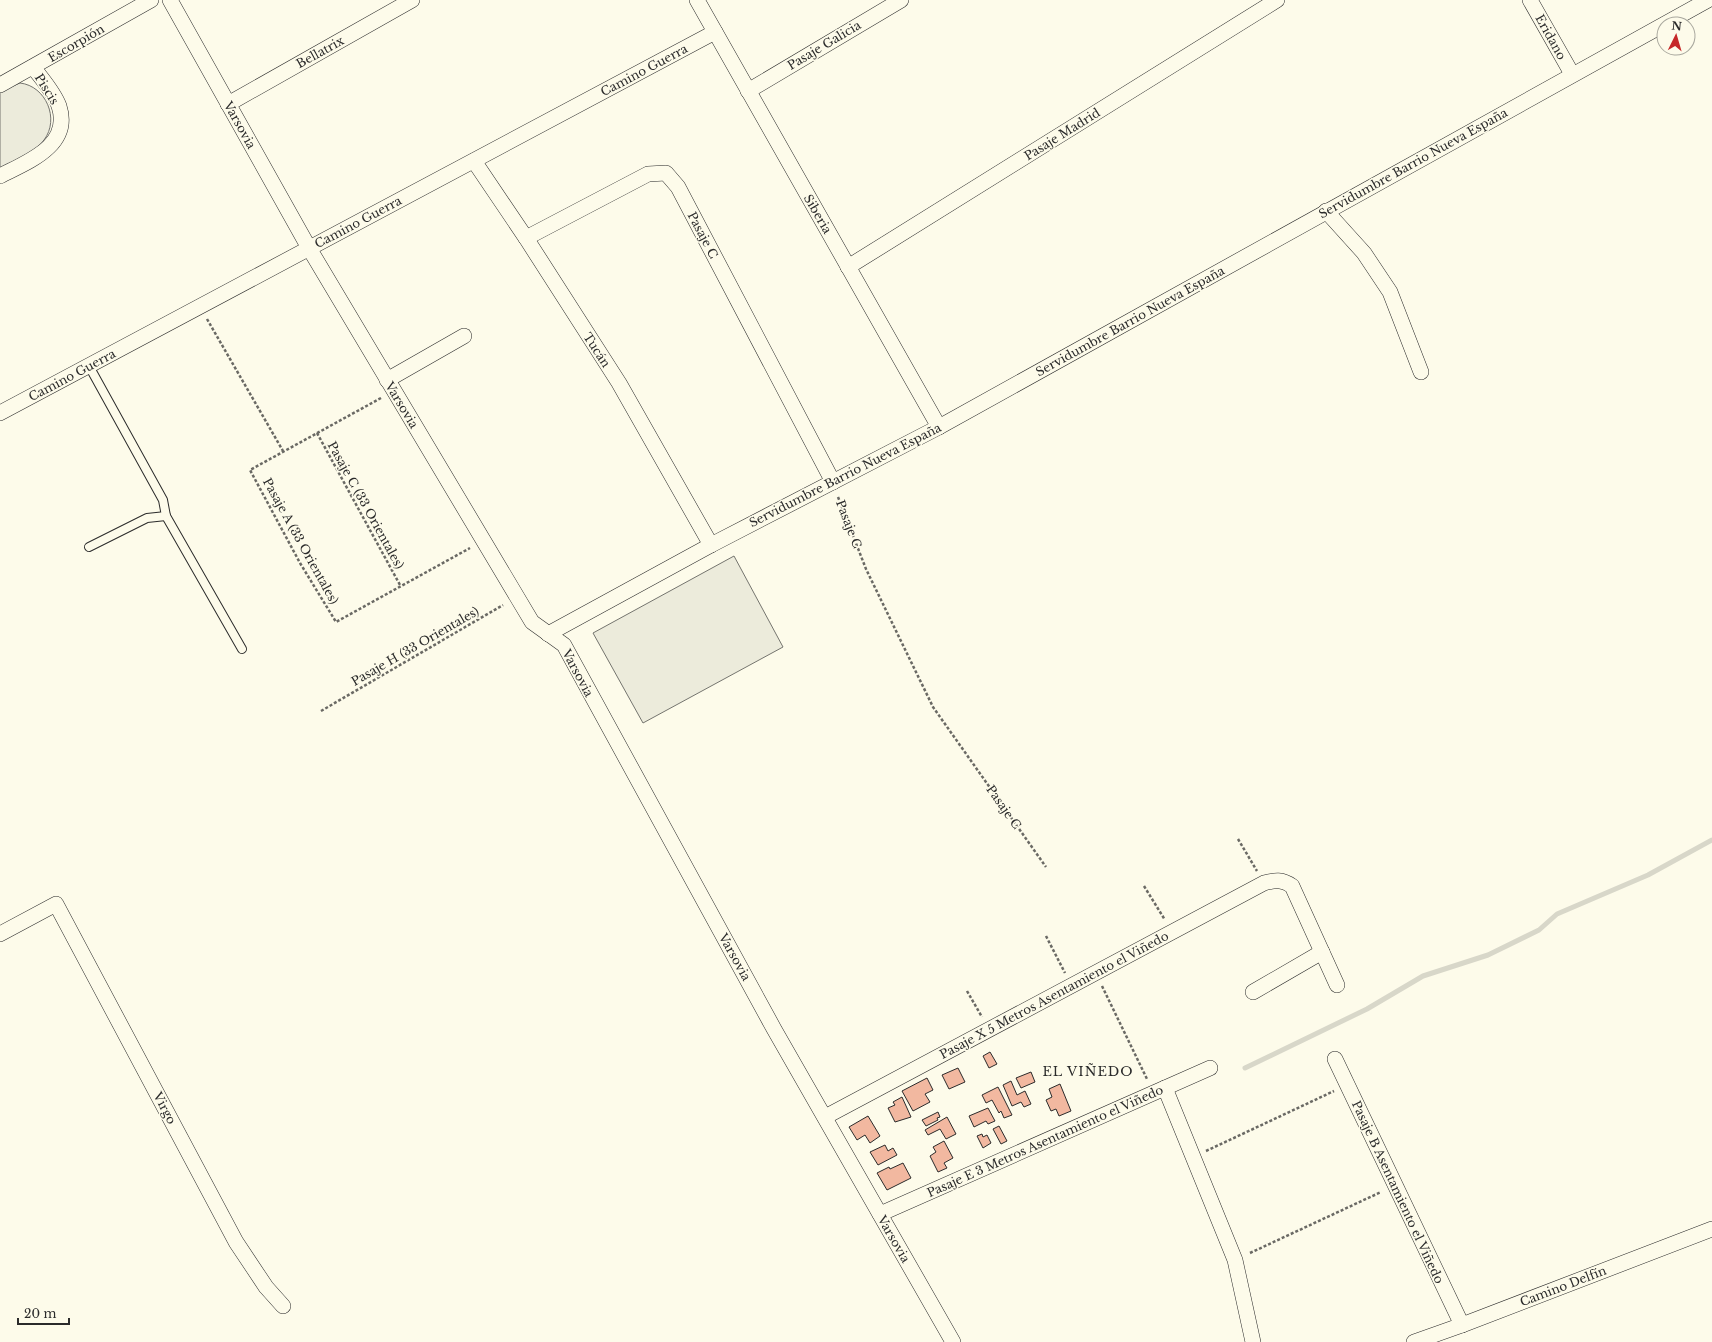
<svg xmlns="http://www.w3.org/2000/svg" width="1712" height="1342" font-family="'Libre Baskerville',serif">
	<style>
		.green { fill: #ecebdb; stroke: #74746e }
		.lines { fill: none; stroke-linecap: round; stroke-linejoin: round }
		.stream { stroke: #d8d7c9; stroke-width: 5 }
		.building { fill: #f2b8a0; stroke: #2b2b2b }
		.lane-casing { stroke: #2b2b2b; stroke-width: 10 }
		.street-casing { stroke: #2b2b2b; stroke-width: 16 }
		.path { stroke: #6a6964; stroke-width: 2.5; stroke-dasharray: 3 2; stroke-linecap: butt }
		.lane { stroke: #fdfbea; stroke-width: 8 }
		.street { stroke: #fdfbea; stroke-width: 15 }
		.labels { text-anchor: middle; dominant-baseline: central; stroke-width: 3; stroke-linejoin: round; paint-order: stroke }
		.street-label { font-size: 12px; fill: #2b2b2b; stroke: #fdfbea }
		.neighbourhood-label { font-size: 13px; letter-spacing: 1px; fill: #2b2b2b; stroke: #fdfbea }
	</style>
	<rect width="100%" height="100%" fill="#fdfbea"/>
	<g class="green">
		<path d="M20,83C46,86 60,119 44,140C37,151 12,163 0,168V91Z"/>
		<polygon points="734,556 783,647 643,723 593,633"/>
	</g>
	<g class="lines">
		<polyline class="stream" points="1245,1068 1367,1009 1423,976 1488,955 1539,930 1557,914 1648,875 1712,840"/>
	</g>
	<g class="building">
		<polygon points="990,1052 997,1064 989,1068 983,1056"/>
		<polygon points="958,1068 965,1082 949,1089 942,1075"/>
		<polygon points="1031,1072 1035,1082 1021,1088 1016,1078"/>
		<polygon points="927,1078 933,1090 925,1094 930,1102 913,1111 902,1091"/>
		<polygon points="1011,1081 1017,1095 1025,1091 1031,1104 1024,1107 1021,1102 1012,1106 1003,1085"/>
		<polygon points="1060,1084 1071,1111 1059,1116 1056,1109 1051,1111 1046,1100 1052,1097 1049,1089"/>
		<polygon points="998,1087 1012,1115 1004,1118 1001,1111 999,1113 992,1100 986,1103 982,1095"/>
		<polygon points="902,1097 911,1117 895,1122 888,1108 895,1105 893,1102"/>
		<polygon points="988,1108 995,1121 988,1124 986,1121 974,1127 969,1116"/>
		<polygon points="938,1112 940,1117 937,1118 938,1120 926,1126 922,1120"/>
		<polygon points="868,1116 880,1136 870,1143 865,1135 857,1140 849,1127"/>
		<polygon points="947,1117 956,1134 946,1139 940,1129 928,1135 925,1130"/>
		<polygon points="999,1126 1007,1141 1001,1144 993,1129"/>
		<polygon points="982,1134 983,1137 987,1135 991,1143 983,1148 977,1136"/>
		<polygon points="944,1141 953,1158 944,1163 947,1168 938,1172 930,1156 936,1152 933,1147"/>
		<polygon points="885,1145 888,1151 893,1148 897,1155 878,1165 870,1152"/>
		<polygon points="903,1163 911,1178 887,1190 877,1173 889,1167 890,1169"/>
	</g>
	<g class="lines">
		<defs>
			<g id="lane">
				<polyline points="89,366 163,500 166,516 242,649"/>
				<polyline points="89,547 147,518 166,516"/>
			</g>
			<g id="street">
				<polyline points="170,0 309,248 532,622 564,645 774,1029 953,1342"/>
				<polyline points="697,0 939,427"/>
				<polyline points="1530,0 1572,74"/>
				<polyline points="0,85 151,0"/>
				<polyline points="748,91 901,0"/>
				<polyline points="228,104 412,0"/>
				<polyline points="474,161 526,238 619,383 711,545"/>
				<path d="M0,176C27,162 72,146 59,106C54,92 42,79 33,67"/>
				<polyline points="1326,211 1364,253 1390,292 1421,372"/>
				<polyline points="526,238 648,174 666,173 678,187 833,482"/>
				<polyline points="848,267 1277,0"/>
				<polyline points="387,380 464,336"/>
				<polyline points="0,413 715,32"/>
				<polyline points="548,634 711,545 939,427 1708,0"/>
				<polyline points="0,934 56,904 236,1242 266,1287 283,1306"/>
				<polyline points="1253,992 1322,952"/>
				<polyline points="1335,1059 1462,1325"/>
				<polyline points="1165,1088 1235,1260 1253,1342"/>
				<path d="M825,1117L1264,883C1275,880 1282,879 1292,886L1337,985"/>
				<polyline points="880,1214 1210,1068"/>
				<polyline points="1414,1342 1462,1325 1712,1229"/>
			</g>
		</defs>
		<use href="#lane" class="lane-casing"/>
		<use href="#street" class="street-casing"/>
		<g class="path">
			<polyline points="207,319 283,451"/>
			<polyline points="381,398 250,470 300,563 336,622 470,548"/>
			<polyline points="317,433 400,585"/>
			<polyline points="838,497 866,569 933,707 1046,867"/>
			<polyline points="321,711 503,605"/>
			<polyline points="1238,839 1257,871"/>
			<polyline points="1144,886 1165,920"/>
			<polyline points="1046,936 1065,973"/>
			<polyline points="1102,986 1147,1079"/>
			<polyline points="967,991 982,1017"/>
			<polyline points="1206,1151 1334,1091"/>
			<polyline points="1250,1253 1381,1192"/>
		</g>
		<use href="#lane" class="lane"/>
		<use href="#street" class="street"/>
	</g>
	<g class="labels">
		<g class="street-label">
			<text transform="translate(1551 37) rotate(61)">Eridano</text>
			<text transform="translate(76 43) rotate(-30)">Escorpión</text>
			<text transform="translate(824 45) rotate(-31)">Pasaje Galicia</text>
			<text transform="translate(320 52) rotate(-29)">Bellatrix</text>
			<text transform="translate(644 70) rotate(-28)">Camino Guerra</text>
			<text transform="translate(47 89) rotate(58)">Piscis</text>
			<text transform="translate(240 125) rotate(61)">Varsovia</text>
			<text transform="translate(1062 134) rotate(-32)">Pasaje Madrid</text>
			<text transform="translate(1413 163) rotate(-29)">Servidumbre Barrio Nueva España</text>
			<text transform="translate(818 214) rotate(60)">Siberia</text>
			<text transform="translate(358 222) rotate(-28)">Camino Guerra</text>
			<text transform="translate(703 235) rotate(62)">Pasaje C</text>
			<text transform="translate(1130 321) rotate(-29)">Servidumbre Barrio Nueva España</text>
			<text transform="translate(597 350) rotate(57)">Tucán</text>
			<text transform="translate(72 375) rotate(-28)">Camino Guerra</text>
			<text transform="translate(402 405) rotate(59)">Varsovia</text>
			<text transform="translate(845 475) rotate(-27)">Servidumbre Barrio Nueva España</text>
			<text transform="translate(366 505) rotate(61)">Pasaje C (33 Orientales)</text>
			<text transform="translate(849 524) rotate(69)">Pasaje C</text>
			<text transform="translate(301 541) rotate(61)">Pasaje A (33 Orientales)</text>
			<text transform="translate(415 646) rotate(-30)">Pasaje H (33 Orientales)</text>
			<text transform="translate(578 673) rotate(62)">Varsovia</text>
			<text transform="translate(1004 807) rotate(55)">Pasaje C</text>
			<text transform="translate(735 957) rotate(61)">Varsovia</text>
			<text transform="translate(1054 995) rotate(-28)">Pasaje X 5 Metros Asentamiento el Viñedo</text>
			<text transform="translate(165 1108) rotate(62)">Virgo</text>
			<text transform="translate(1045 1141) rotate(-24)">Pasaje E 3 Metros Asentamiento el Viñedo</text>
			<text transform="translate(1398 1192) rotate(65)">Pasaje B Asentamiento el Viñedo</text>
			<text transform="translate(894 1239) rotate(60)">Varsovia</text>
			<text transform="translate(1563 1286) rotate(-21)">Camino Delfín</text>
		</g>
		<g class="neighbourhood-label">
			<text x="1088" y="1071">EL VIÑEDO</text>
		</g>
	</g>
	<g transform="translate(1676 36) rotate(5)"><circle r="19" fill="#fdfbea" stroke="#a9a89e"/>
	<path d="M0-3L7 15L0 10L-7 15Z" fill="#c62828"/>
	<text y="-6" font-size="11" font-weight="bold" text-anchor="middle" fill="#2b2b2b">N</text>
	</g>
	<path d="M18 1318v6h51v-6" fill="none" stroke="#2b2b2b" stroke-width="2"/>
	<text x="24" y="1318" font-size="12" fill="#2b2b2b" stroke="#fdfbea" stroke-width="3" paint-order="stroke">20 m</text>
</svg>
